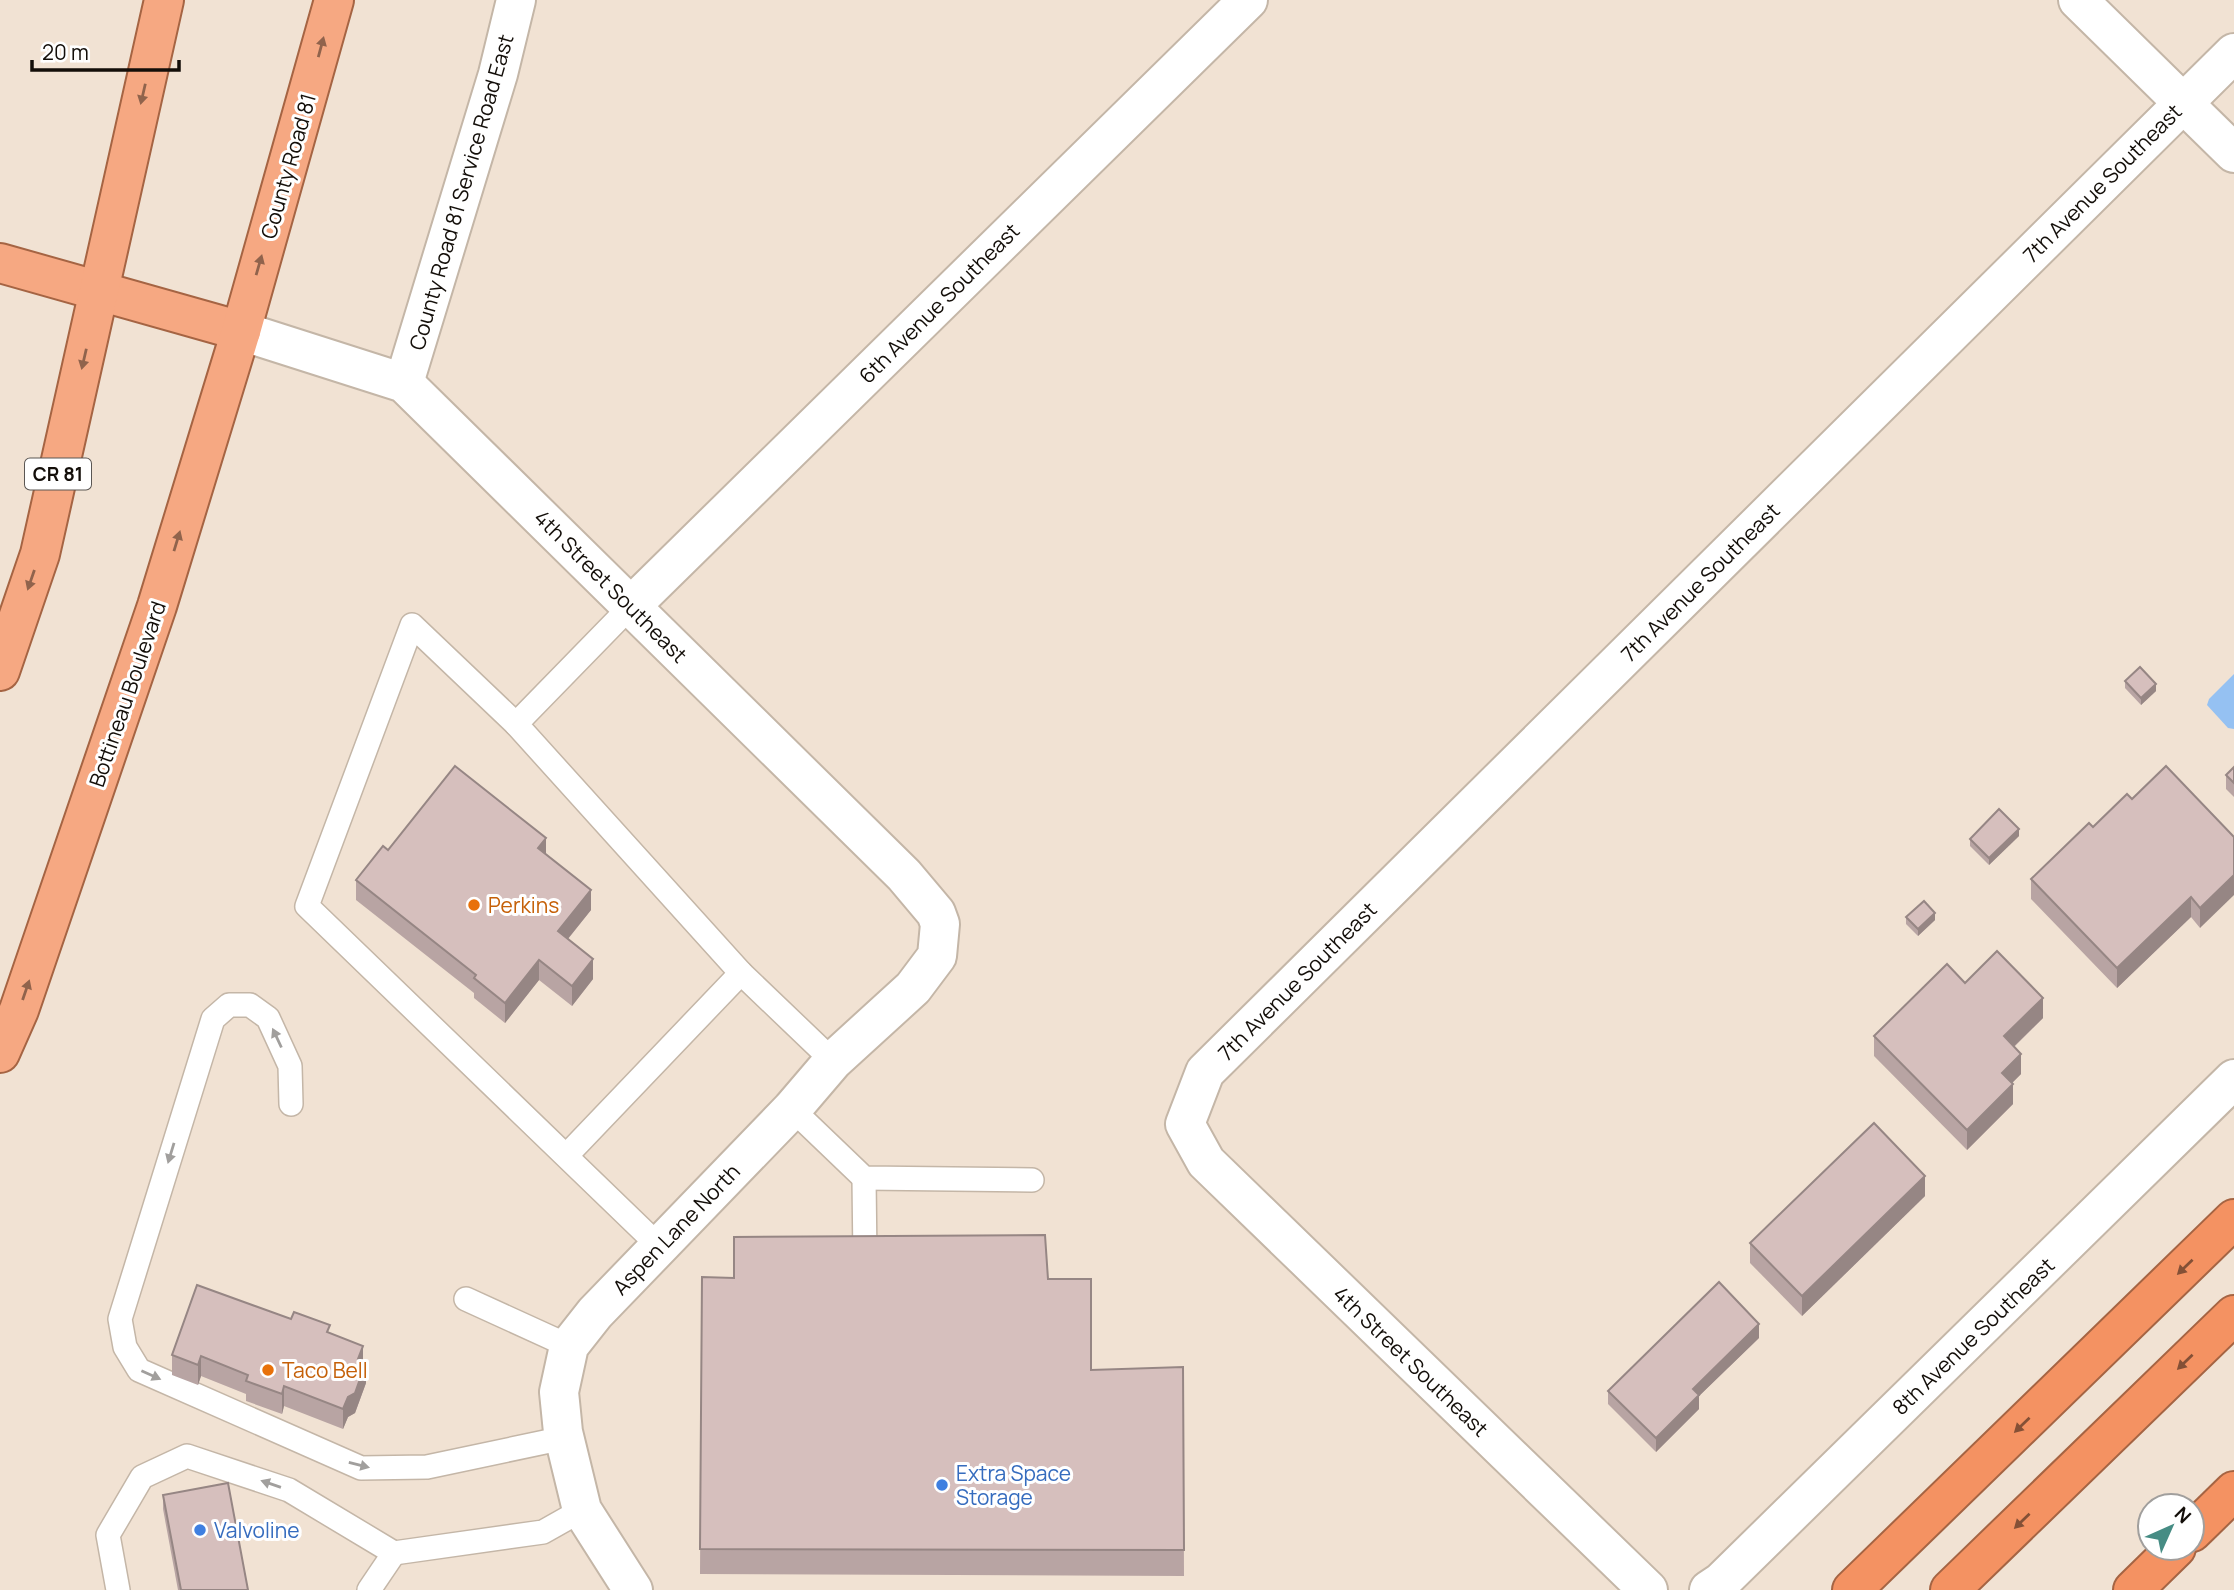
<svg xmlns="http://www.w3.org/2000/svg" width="2234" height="1590" font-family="Manrope,sans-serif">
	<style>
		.water { fill: #95c1f2 }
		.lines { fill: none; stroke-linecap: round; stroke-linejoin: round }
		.service-casing { stroke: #c4b6a7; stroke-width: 26 }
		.minor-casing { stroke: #c4b6a7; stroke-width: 42 }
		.tertiary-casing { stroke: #c4b6a7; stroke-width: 42 }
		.trunk-casing { stroke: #a56443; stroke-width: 42 }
		.motorway-casing { stroke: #a56443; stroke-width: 42 }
		.service { stroke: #fff; stroke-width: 23 }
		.minor { stroke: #fff; stroke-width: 38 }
		.tertiary { stroke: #fff; stroke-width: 38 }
		.trunk { stroke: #f6a882; stroke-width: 38 }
		.motorway { stroke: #f49262; stroke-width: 38 }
		.wall { fill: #b8a4a3 }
		.shaded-wall { fill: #968684 }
		.building { fill: #d6bfbd; stroke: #968684; stroke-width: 2 }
		.oneway { fill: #90634c }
		.oneway2 { fill: #a19f9d }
		.oneway3 { fill: #845036 }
		.food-dot { fill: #e8710a; stroke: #fff; stroke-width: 2.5 }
		.shop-dot { fill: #3f7fe0; stroke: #fff; stroke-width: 2.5 }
		.labels { text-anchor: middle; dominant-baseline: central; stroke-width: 6; stroke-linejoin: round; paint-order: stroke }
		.shield { fill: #fff; stroke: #5a5653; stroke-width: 2 }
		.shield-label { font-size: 19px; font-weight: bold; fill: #130e09 }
		.street-label { font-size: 21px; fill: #130e09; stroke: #fff }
		.food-label { font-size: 21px; fill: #c56008; stroke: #fff; text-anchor: start }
		.shop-label { font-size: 21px; fill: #366cbe; stroke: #fff; text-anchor: start }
	</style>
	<rect width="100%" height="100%" fill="#f1e2d3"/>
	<polygon class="water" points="2234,674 2234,729 2228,728 2207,705 2209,699"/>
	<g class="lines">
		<defs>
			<g id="service">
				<polyline points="631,606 516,724 741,973 833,1061"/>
				<polyline points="516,724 412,625 307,906 659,1246"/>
				<polyline points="291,1104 290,1066 268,1018 250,1005 229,1005 213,1019 120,1319 125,1347 139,1370 361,1468 427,1467 564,1438"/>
				<polyline points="792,1109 864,1178 1032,1180"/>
				<polyline points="567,1155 741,973"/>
				<polyline points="864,1178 865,1261"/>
				<polyline points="466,1299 569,1346"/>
				<polyline points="118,1590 108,1535 142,1477 187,1456 289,1490 394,1553 543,1532 582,1510"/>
				<polyline points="369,1590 394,1553"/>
			</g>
			<g id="minor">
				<polyline points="2078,0 2234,153"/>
				<polyline points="631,606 1248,0"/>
				<polyline points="1648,1590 1206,1162 1185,1124 1205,1072 2234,53"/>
				<polyline points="1709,1590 1721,1582 2234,1079"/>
			</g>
			<g id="tertiary">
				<polyline points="241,331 404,383 904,875 936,913 940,924 937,956 913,988 833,1061 792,1109 595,1313 569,1346 559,1392 563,1432 582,1510 633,1590"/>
				<polyline points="404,383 498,74 516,0"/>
			</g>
			<g id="trunk">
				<polyline points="0,263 241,331"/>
				<polyline points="0,671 40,554 164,0"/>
				<polyline points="0,1053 19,1010 157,606 241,331 334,0"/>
			</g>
			<g id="motorway">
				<polyline points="2192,1532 2234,1491"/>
				<polyline points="1852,1590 2234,1219"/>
				<polyline points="1950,1590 2234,1315"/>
				<polyline points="2133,1590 2176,1548"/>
			</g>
		</defs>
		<use href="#service" class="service-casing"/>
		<use href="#minor" class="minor-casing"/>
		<use href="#tertiary" class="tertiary-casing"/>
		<use href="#trunk" class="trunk-casing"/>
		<use href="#motorway" class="motorway-casing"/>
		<use href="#service" class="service"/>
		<use href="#minor" class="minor"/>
		<use href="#tertiary" class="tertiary"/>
		<use href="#trunk" class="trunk"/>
		<use href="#motorway" class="motorway"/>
	</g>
	<g class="wall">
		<polygon points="2125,681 2156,691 2141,705 2125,688"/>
		<polygon points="2234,767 2234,797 2226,789 2226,775"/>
		<polygon points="2132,799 2234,837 2200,928 2191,917 2117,988 2031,899 2031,879 2093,827"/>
		<polygon points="2019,836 1989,865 1970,846 1970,839"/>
		<polygon points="388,850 546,855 591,910 568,939 593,979 572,1006 539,980 505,1023 474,998 474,993 356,900 356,880"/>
		<polygon points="1906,917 1935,920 1918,936 1906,924"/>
		<polygon points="1965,983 2043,1018 2014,1047 2021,1074 2012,1083 2013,1104 1967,1150 1874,1056 1874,1036"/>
		<polygon points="1925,1196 1802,1316 1750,1263 1750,1243"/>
		<polygon points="702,1277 734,1278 1048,1279 1091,1370 1183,1367 1184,1576 700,1574"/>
		<polygon points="330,1334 363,1361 366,1383 355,1413 348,1417 343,1429 284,1406 282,1414 246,1401 246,1394 201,1376 198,1385 172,1375 172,1355"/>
		<polygon points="1759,1338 1699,1396 1699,1409 1656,1452 1608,1404 1608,1391"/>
		<polygon points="163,1495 248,1590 178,1590 163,1509"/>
	</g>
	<g class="shaded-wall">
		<polygon points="2156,684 2156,691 2141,705 2141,698"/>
		<polygon points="2019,829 2019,836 1989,865 1989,858"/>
		<polygon points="546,838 546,858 538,848"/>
		<polygon points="2234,875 2234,895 2200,928 2200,908"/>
		<polygon points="591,890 591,910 558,951 558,931"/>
		<polygon points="2191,897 2191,917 2117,988 2117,968"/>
		<polygon points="1935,913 1935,920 1918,936 1918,929"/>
		<polygon points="593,959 593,979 572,1006 572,986"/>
		<polygon points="539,960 539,980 505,1023 505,1003"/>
		<polygon points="2043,998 2043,1018 2004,1056 2004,1036"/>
		<polygon points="2021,1054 2021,1074 2002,1093 2002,1073"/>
		<polygon points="2013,1084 2013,1104 1967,1150 1967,1130"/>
		<polygon points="1925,1176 1925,1196 1802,1316 1802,1296"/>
		<polygon points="1759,1324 1759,1338 1699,1396 1699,1409 1656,1452 1656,1438 1693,1389"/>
		<polygon points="363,1346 363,1366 358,1359"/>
		<polygon points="201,1356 201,1376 198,1385 198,1365"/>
		<polygon points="366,1362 366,1383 355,1413 348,1417 343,1429 343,1409 348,1397"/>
		<polygon points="284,1386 284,1406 282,1414 282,1394"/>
	</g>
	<g class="building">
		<polygon points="2140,667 2156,684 2141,698 2125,681"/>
		<polygon points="455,766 546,838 538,848 591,890 558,931 593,959 572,986 539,960 505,1003 474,978 476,975 356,880 383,846 388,850"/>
		<polygon points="2166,766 2234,837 2234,875 2200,908 2191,897 2117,968 2031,879 2089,823 2093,827 2127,794 2132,799"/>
		<polygon points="2234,767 2234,783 2226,775"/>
		<polygon points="1999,809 2019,829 1989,858 1970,839"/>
		<polygon points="1924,901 1935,913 1918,929 1906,917"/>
		<polygon points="1997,951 2043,998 2004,1036 2021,1054 2002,1073 2013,1084 1967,1130 1874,1036 1947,964 1965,983"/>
		<polygon points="1874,1123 1925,1176 1802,1296 1750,1243"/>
		<polygon points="1045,1235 1048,1279 1091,1279 1091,1370 1183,1367 1184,1550 700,1549 702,1277 734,1278 734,1237"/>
		<polygon points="1719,1282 1759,1324 1693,1389 1699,1395 1656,1438 1608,1391"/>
		<polygon points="197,1285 291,1319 294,1312 330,1325 327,1332 363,1346 358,1359 366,1362 355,1393 348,1397 343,1409 284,1386 282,1394 246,1381 248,1375 201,1356 198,1365 172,1355"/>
		<polygon points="228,1483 248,1590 181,1590 163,1495"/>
	</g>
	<defs><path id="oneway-solid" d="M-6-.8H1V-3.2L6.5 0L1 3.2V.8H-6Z" transform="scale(1.75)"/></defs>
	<g class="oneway">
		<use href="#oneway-solid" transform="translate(321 47) rotate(-75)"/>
		<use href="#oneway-solid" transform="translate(143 94) rotate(103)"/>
		<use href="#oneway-solid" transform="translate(259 265) rotate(-74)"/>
		<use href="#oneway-solid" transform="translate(84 359) rotate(103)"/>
		<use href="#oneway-solid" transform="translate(177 541) rotate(-73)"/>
		<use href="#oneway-solid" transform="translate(31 580) rotate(109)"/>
		<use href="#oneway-solid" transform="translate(26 990) rotate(-71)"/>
	</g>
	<g class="oneway2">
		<use href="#oneway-solid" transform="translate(277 1038) rotate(-115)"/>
		<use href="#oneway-solid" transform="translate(171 1153) rotate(107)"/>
		<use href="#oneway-solid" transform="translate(151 1375) rotate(24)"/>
		<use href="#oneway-solid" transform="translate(359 1465) rotate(14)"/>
		<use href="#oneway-solid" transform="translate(271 1484) rotate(-161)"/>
	</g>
	<g class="oneway3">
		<use href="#oneway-solid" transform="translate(2185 1267) rotate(136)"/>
		<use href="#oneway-solid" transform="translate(2185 1362) rotate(136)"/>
		<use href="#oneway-solid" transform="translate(2022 1425) rotate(136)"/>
		<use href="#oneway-solid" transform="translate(2022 1521) rotate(136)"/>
	</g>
	<g class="food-dot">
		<circle cx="474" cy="905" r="7"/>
		<circle cx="268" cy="1370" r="7"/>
	</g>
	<g class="shop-dot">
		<circle cx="942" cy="1485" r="7"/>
		<circle cx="200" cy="1530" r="7"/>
	</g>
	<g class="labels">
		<rect class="shield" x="25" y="458.5" width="66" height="31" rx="5"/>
		<g class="shield-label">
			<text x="58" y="474">CR 81</text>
		</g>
		<g class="street-label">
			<text transform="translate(288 166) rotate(-74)">County Road 81</text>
			<text transform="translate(2102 183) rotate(-45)">7th Avenue Southeast</text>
			<text transform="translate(461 192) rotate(-74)">County Road 81 Service Road East</text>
			<text transform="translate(939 303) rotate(-45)">6th Avenue Southeast</text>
			<text transform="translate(1700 582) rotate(-45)">7th Avenue Southeast</text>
			<text transform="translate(611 586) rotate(45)">4th Street Southeast</text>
			<text transform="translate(127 694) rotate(-71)">Bottineau Boulevard</text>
			<text transform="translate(1297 981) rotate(-45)">7th Avenue Southeast</text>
			<text transform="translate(676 1229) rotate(-46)">Aspen Lane North</text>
			<text transform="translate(1973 1336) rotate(-44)">8th Avenue Southeast</text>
			<text transform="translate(1411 1361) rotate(44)">4th Street Southeast</text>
		</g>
		<g class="food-label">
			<text x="488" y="905">Perkins</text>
			<text x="282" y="1370">Taco Bell</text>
		</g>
		<g class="shop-label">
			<text x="956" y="1473">Extra Space<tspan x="956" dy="24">Storage</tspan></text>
			<text x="214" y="1530">Valvoline</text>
		</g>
	</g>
	<g transform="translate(2171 1527) rotate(45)"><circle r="33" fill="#ffffff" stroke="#a19f9d" stroke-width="2"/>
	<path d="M0-5L12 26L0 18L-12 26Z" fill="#468c84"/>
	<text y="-10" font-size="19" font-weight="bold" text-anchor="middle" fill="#130e09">N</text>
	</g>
	<path d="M32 60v10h147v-10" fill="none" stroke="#130e09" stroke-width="3.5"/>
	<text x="42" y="60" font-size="21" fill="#130e09" stroke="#ffffff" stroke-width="5" paint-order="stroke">20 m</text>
</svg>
